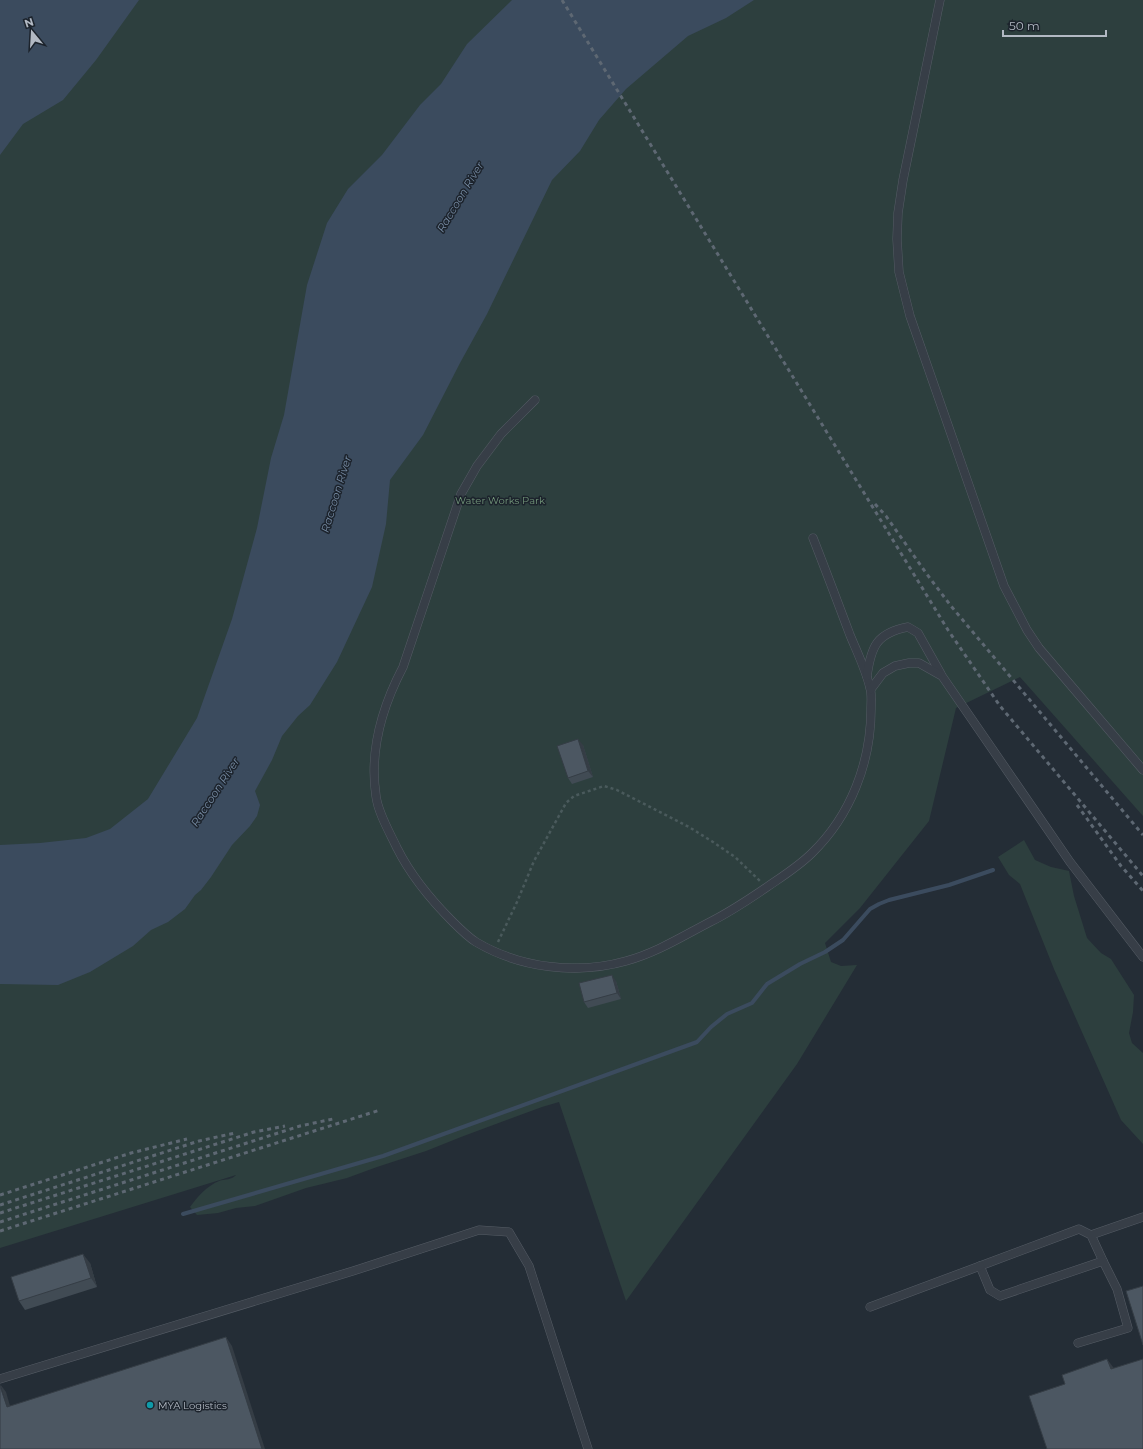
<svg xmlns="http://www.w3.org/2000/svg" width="1143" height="1449" font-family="Montserrat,sans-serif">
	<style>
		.green { fill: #2d3f3e }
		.water { fill: #3b4b5e }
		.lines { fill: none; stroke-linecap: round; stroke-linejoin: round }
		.stream { stroke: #3b4b5e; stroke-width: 4 }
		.lane-casing { stroke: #555c65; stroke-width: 9 }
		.path { stroke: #4a5a5c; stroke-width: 2.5; stroke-dasharray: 3 3; stroke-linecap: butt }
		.lane { stroke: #373e47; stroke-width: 8 }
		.rail { stroke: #5e6873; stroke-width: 3; stroke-dasharray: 4 4; stroke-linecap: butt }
		.wall { fill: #414b54 }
		.shaded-wall { fill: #353d45 }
		.building { fill: #4c5762; stroke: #353d45 }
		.culture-dot { fill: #0f9aa8; stroke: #1c232c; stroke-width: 1.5 }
		.labels { text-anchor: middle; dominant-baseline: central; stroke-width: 3; stroke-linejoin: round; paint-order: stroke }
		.park-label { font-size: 10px; fill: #73967a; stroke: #1c232c }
		.poi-label { font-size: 10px; fill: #b2b9c3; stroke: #1c232c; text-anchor: start }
		.water-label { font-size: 11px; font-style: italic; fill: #768ba3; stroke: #1c232c }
	</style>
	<rect width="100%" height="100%" fill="#242d36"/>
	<g class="green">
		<path d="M0,0H1143V816L1020,677L956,708L929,821L860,908L825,943L831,962L841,966L857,965L797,1064L626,1301L559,1102L542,1107L461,1137L426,1151L377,1167L347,1178L306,1188L255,1206L236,1208L218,1213L197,1215L190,1207C198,1196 207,1186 219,1181C225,1179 232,1180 236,1175L0,1248Z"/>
		<polygon points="1024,840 1035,860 1051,867 1069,871 1074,896 1087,938 1101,953 1111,959 1134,995 1133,1012 1129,1033 1132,1043 1143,1053 1143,1144 1121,1120 1054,969 1020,884 1009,875 998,857"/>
	</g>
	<g class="water">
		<polygon points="0,0 139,0 96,60 63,100 23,124 0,155"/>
		<polygon points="512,0 754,0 726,18 688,36 626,89 599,120 580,151 552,180 487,314 460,363 423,435 390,480 386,524 372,587 337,662 310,705 298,716 282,736 272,760 255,791 260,805 257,816 250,826 232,845 211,877 201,890 195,895 185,909 168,922 151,930 133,946 90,972 58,985 0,984 0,845 40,843 86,838 110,829 148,799 197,718 232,619 257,528 271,458 284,415 307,285 327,223 348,189 382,155 420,105 441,84 467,44"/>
	</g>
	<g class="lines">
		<polyline class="stream" points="183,1214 383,1156 697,1042 711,1027 727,1014 752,1003 767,984 800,964 825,952 843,940 870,909 879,904 889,900 949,885 993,870"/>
		<defs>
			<g id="lane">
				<polyline points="940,0 903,180 898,213 897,239 899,272 910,316 1004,586 1027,630 1039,648 1143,770"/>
				<path d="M535,400L501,434L477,466L461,494L403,667C382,707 369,750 376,796C378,813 390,833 397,848C411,876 431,900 453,922C460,929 468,937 476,942C520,968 577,975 626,961C656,953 683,936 710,922C730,912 748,900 767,887C783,876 799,866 812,853C851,815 871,762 871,709C871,702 872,694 870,688C866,670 857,652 850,635C838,603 826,571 813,538"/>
				<path d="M867,676C871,646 877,633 908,627L918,633L941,674"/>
				<polyline points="871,689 883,673 895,666 909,663 919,663 942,676 1070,862 1143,957"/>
				<polyline points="1091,1235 1103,1261 1000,1296 990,1290 980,1266 1079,1229 1091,1235 1143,1217"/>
				<polyline points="870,1307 980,1266"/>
				<polyline points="1078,1343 1128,1328 1117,1289 1103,1261"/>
				<polyline points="0,1379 353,1271 479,1230 509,1232 529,1266 588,1449"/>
			</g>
		</defs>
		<use href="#lane" class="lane-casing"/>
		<polyline class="path" points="498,942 517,902 534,861 566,803 574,796 604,786 617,790 689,827 713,842 735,857 760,881"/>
		<use href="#lane" class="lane"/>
		<g class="rail">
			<polyline points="562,0 948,630 1000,706 1143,876"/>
			<polyline points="875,504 886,516 926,573 951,606 1143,835"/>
			<polyline points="1077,805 1121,866 1143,891"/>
			<polyline points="0,1195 131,1153 187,1139"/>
			<polyline points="0,1205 199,1141 235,1133"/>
			<polyline points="0,1213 254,1132 285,1126"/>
			<polyline points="0,1222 300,1126 333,1119"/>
			<polyline points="0,1231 380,1110"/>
		</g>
	</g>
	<g class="wall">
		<polygon points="583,745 593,777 572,784 568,778"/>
		<polygon points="616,981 621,999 588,1008 584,1002"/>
		<polygon points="90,1263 97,1287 25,1310 19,1301"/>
	</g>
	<g class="shaded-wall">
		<polygon points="578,739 583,745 593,777 588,771"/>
		<polygon points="612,975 616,981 621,999 617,993"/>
		<polygon points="83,1254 90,1263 97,1287 91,1278"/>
		<polygon points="226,1337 232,1346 265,1449 262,1449"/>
		<polygon points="1107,1359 1116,1371 1111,1369"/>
		<polygon points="0,1384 6,1392 13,1416 7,1407"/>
	</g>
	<g class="building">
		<polygon points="578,739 588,771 568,778 557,746"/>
		<polygon points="612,975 617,993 584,1002 579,983"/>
		<polygon points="83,1254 91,1278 19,1301 11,1277"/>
		<polygon points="1143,1286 1143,1345 1126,1291"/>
		<polygon points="226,1337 262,1449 0,1449 0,1386 7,1407"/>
		<polygon points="1107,1359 1111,1369 1143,1359 1143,1449 1047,1449 1029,1396 1065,1384 1062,1375"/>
	</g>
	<circle class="culture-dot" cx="150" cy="1405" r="4"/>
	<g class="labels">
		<g class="park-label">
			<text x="500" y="500">Water Works Park</text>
		</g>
		<g class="poi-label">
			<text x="158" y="1405">MYA Logistics</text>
		</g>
		<g class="water-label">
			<text transform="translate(460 197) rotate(-59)">Raccoon River</text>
			<text transform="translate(336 494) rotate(-73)">Raccoon River</text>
			<text transform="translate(215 792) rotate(-57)">Raccoon River</text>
		</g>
	</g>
	<g transform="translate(32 32) rotate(342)" stroke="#1c232c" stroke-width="3" paint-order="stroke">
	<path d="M0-3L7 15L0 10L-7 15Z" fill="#b2b9c3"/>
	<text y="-6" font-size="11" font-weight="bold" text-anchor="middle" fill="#b2b9c3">N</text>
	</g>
	<path d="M1003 30v6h103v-6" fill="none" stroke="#b2b9c3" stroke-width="2"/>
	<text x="1009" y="30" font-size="12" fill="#b2b9c3" stroke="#1c232c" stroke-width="3" paint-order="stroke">50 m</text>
</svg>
